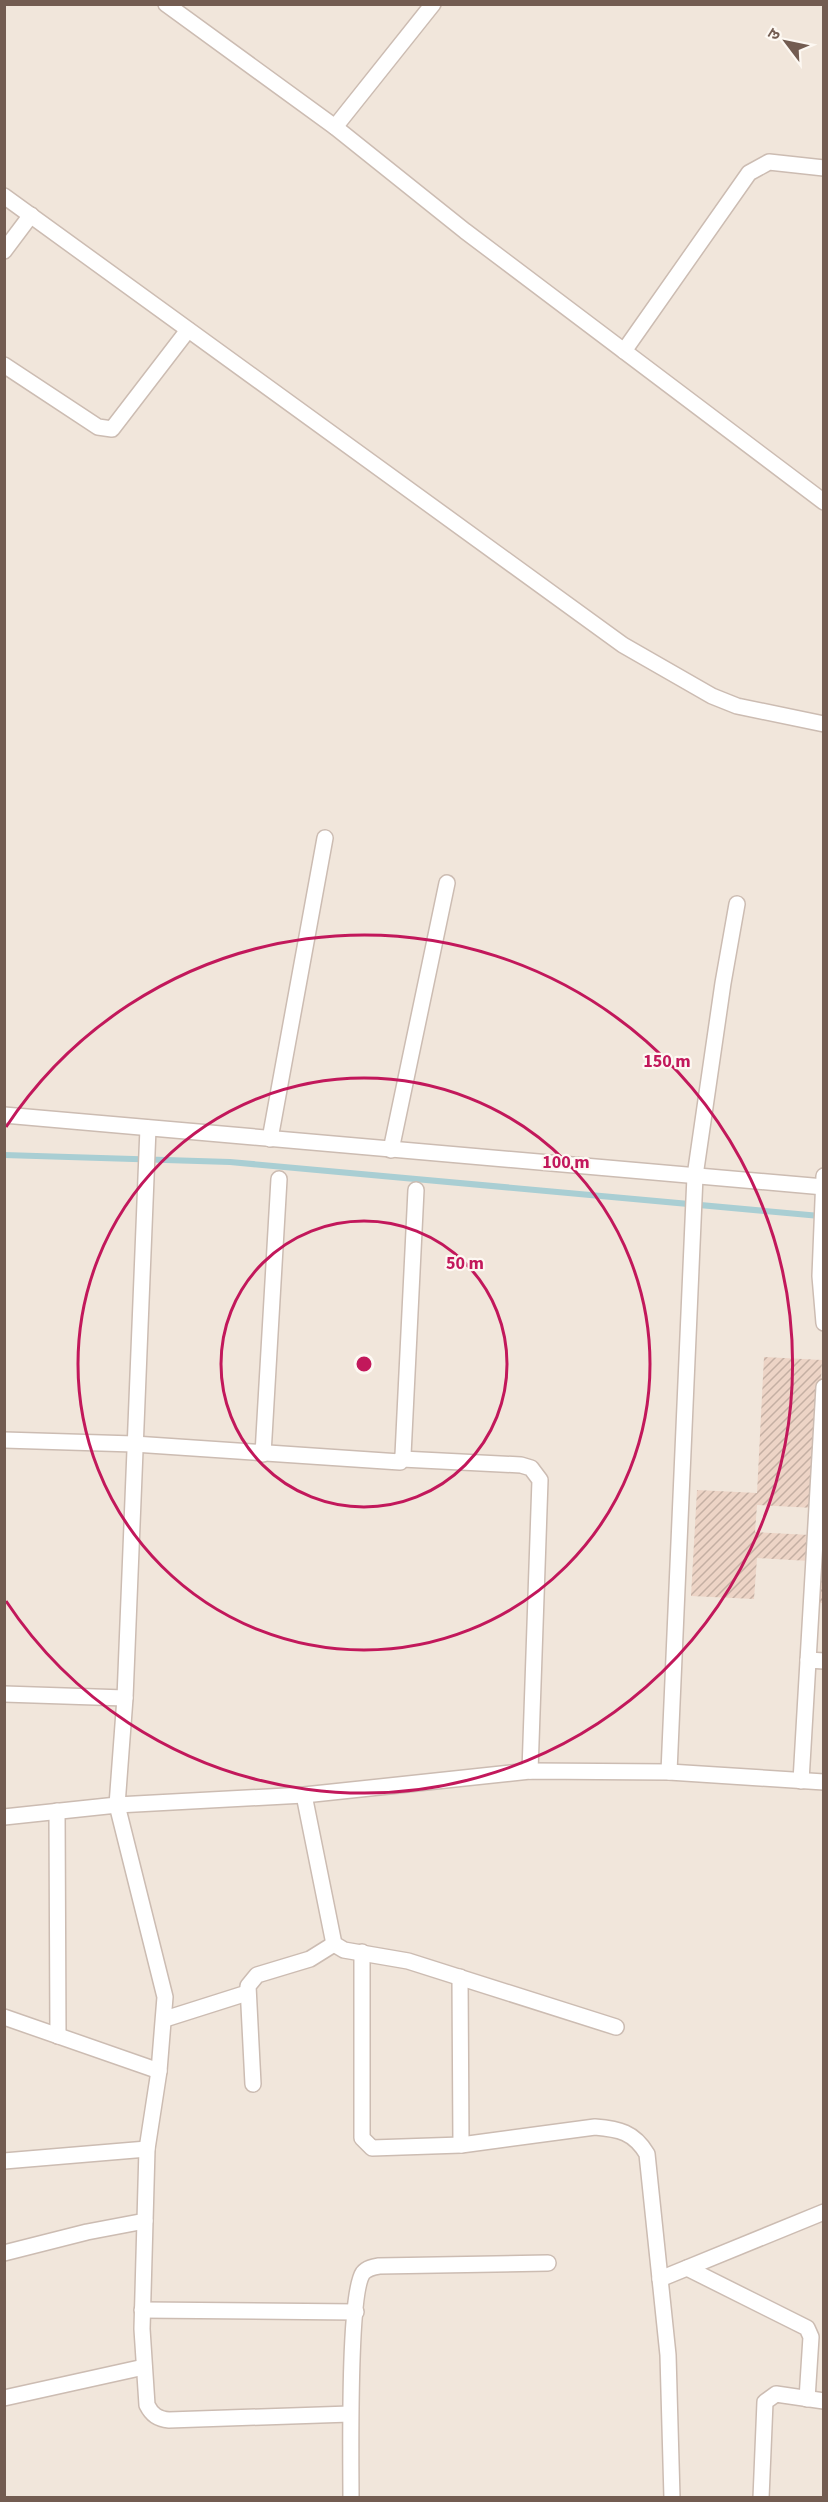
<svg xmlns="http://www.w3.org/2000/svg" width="828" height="2502" font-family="'Source Sans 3','Noto Sans Devanagari',sans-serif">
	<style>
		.residential { fill: #f1e6db }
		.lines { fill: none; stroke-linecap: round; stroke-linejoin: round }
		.stream { stroke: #a9ced3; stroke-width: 6 }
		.building { fill: url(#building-hatch) }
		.street-casing { stroke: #ccbcb2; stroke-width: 18 }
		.street { stroke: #fff; stroke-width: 15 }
		.ring { fill: none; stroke: #c2185b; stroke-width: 3 }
		.centre { fill: #c2185b; stroke: #fdf8f2; stroke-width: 3 }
		.ring-label { font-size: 18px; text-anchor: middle; font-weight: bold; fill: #c2185b; stroke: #fdf8f2; stroke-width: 4.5; stroke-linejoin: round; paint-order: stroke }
	</style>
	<defs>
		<pattern id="building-hatch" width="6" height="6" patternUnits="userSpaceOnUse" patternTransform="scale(1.5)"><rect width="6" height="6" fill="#edd4c6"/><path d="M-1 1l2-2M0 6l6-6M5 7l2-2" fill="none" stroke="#c4afa3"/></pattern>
	</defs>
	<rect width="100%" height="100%" fill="#faf4eb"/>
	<rect class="residential" x="5" y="5" width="818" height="2492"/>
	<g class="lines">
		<polyline class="stream" points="4,1155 230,1162 820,1216"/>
	</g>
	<g class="building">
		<polygon points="764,1357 822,1360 814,1508 757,1505 755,1532 810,1535 809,1561 757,1558 754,1599 691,1596 697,1490 757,1493"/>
		<polygon points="818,1566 824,1567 824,1603 816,1603"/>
	</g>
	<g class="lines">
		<defs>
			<g id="street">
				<polyline points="166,4 335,127 465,231 824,502"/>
				<polyline points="335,127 433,4"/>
				<polyline points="4,196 623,645 712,696 737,706 824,724"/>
				<polyline points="4,251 31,215"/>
				<polyline points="624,351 749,173 769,162 824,168"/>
				<polyline points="4,365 98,427 112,429 188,330"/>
				<polyline points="4,1115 824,1187"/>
				<polyline points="148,1128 125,1698 117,1805 304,1795 530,1771 669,1772 824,1782"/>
				<polyline points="270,1139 325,838"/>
				<polyline points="391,1150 447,883"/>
				<polyline points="824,1176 820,1276 824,1323"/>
				<polyline points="4,1440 134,1444 400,1462 403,1455 416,1190"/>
				<polyline points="263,1454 279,1179"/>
				<polyline points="402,1459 521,1465 531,1468 540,1480 530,1771"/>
				<polyline points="808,1660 824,1661"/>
				<polyline points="4,1694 125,1698"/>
				<polyline points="669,1772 695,1176 723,983 737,904"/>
				<polyline points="801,1781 824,1387"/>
				<polyline points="304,1795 334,1944 344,1950 408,1961 616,2027"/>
				<polyline points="57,1811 58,2036"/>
				<path d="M4,1817L117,1805L165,1997L159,2071L147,2149L142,2329L147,2405C152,2415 158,2419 169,2420L350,2414"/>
				<path d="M362,1952V2138L372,2148L461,2145L595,2127C619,2129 634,2132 647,2154L668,2355L672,2498"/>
				<polyline points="460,1977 461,2145"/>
				<polyline points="4,2017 159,2071"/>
				<polyline points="165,2019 247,1993"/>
				<polyline points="253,2084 248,1986 257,1975 310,1959 334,1944"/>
				<polyline points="4,2161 147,2149"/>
				<polyline points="4,2253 87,2232 145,2221"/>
				<polyline points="687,2268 807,2328 811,2337 807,2399"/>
				<polyline points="660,2279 824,2212"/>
				<polyline points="142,2310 356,2312"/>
				<polyline points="4,2398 144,2367"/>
				<path d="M351,2498C351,2463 348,2294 363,2273C367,2268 373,2267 379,2266L548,2263"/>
				<polyline points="761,2498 765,2402 776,2394 824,2401"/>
			</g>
		</defs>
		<use href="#street" class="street-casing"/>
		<use href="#street" class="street"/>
	</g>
	<g class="ring">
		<circle cx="364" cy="1364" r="143"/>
		<circle cx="364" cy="1364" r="286"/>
		<path d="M6 1127A429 429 0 1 1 6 1601"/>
	</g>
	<circle cx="364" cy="1364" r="9" class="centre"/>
	<g class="ring-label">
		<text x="667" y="1067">150 m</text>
		<text x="566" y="1168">100 m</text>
		<text x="465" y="1269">50 m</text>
	</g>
	<rect width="828" height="2502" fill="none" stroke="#735c51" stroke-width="12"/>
	<g transform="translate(786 42) rotate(302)" stroke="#fdf8f2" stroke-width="4.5" paint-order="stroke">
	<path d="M0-4.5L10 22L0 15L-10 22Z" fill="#735c51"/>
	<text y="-9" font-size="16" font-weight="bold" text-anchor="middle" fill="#735c51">उ</text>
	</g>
</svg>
